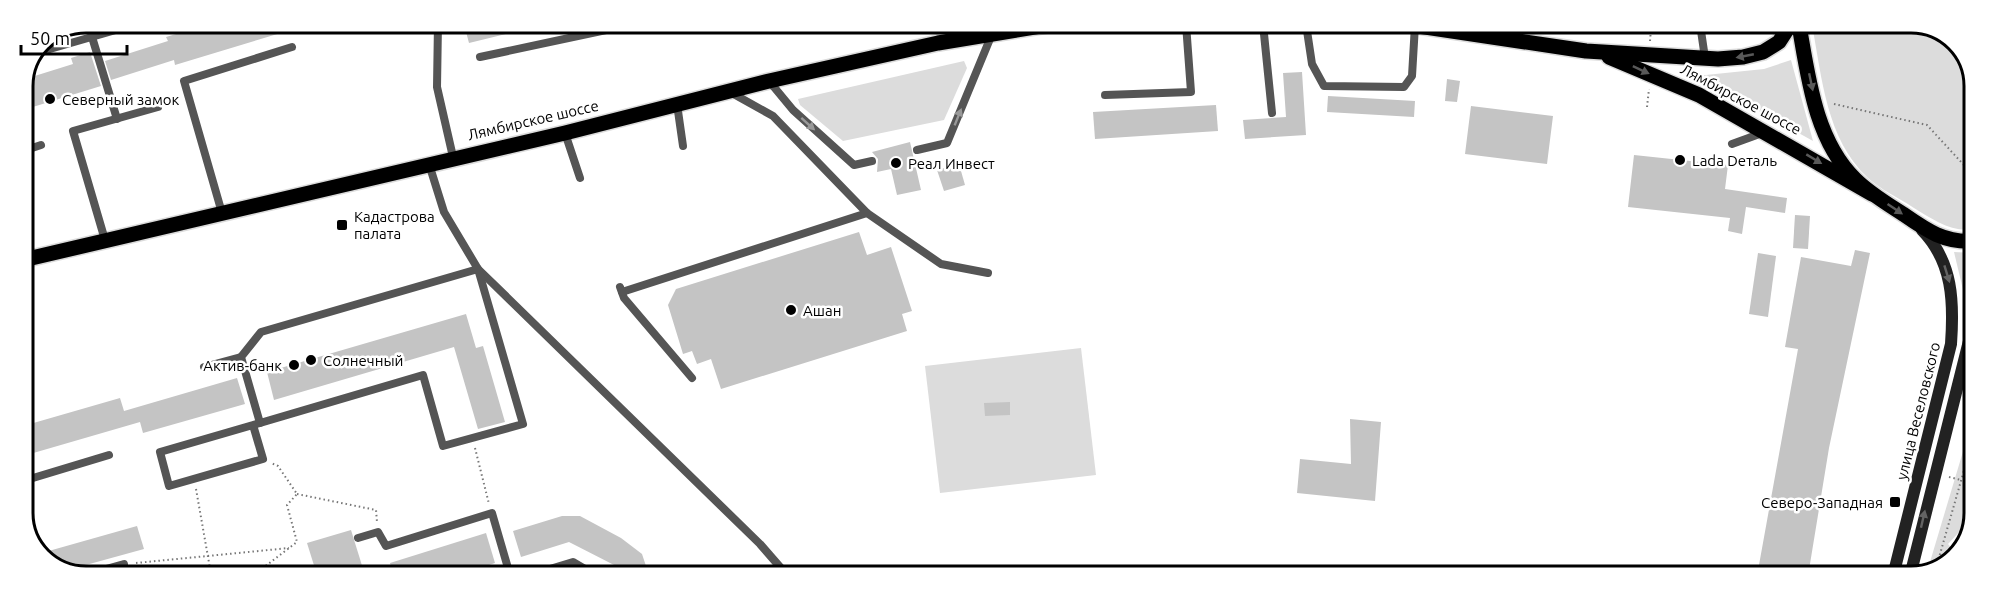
<svg xmlns="http://www.w3.org/2000/svg" width="1997" height="599" font-family="Ubuntu,sans-serif">
	<style>
		.green { fill: #dcdcdc }
		.building { fill: #c4c4c4 }
		.lines { fill: none; stroke-linecap: round; stroke-linejoin: round }
		.primary-casing { stroke: #dbdbdb; stroke-width: 18 }
		.path { stroke: #777; stroke-width: 2; stroke-dasharray: 1.5 3; stroke-linecap: butt }
		.service { stroke: #555; stroke-width: 8 }
		.secondary { stroke: #222; stroke-width: 12 }
		.primary { stroke: #000; stroke-width: 15 }
		.oneway { fill: #595959 }
		.oneway2 { fill: #999 }
		.oneway3 { fill: #646464 }
		.poi-dot { fill: #000; stroke: #fff; stroke-width: 2 }
		.labels { text-anchor: middle; dominant-baseline: central; stroke-width: 5; stroke-linejoin: round; paint-order: stroke }
		.poi-label { font-size: 15px; fill: #000; stroke: #fff; text-anchor: start }
		.street-label { font-size: 15px; fill: #000; stroke: #fff }
		.rim { fill: none; stroke: #000; stroke-width: 3 }
	</style>
	<rect width="100%" height="100%" fill="#fff"/>
	<g class="green">
		<path d="M1812,25H1928L1954,41L1963,55L1974,82V229C1952,233 1932,219 1914,208C1899,198 1881,190 1868,178C1826,139 1822,77 1812,25Z"/>
		<polygon points="1791,60 1813,141 1696,76 1764,69"/>
		<polygon points="964,61 967,68 944,120 843,141 800,105 798,99"/>
		<polygon points="1954,252 1974,253 1973,270 1965,298"/>
		<polygon points="1081,348 1096,475 940,493 925,366"/>
		<polygon points="1973,418 1972,518 1948,544 1956,553 1950,563 1935,568 1930,562"/>
	</g>
	<g class="building">
		<polygon points="213,23 303,23 304,26 175,65 174,60 111,80 105,61 168,41 166,37"/>
		<polygon points="486,23 533,23 534,27 469,43 465,28"/>
		<polygon points="90,52 101,86 23,110 22,86 25,79 73,64 71,58"/>
		<polygon points="1302,72 1306,135 1245,139 1243,120 1286,117 1283,73"/>
		<polygon points="1447,79 1460,81 1457,102 1445,101"/>
		<polygon points="1328,96 1415,101 1414,117 1327,112"/>
		<polygon points="1216,105 1218,131 1095,139 1093,112"/>
		<polygon points="1471,106 1553,116 1547,164 1465,154"/>
		<polygon points="910,142 921,190 897,195 891,169 877,172 878,159 872,152"/>
		<polygon points="1634,155 1728,165 1725,189 1787,198 1785,213 1746,207 1742,234 1728,231 1730,218 1628,207"/>
		<polygon points="959,164 965,185 944,191 937,170"/>
		<polygon points="1795,215 1810,216 1808,249 1793,248"/>
		<polygon points="859,232 867,255 891,247 912,311 902,314 907,331 721,389 711,359 697,364 692,351 683,354 668,305 676,289"/>
		<polygon points="1855,250 1870,253 1829,448 1808,576 1757,576 1798,349 1785,347 1801,257 1851,266"/>
		<polygon points="1758,253 1776,256 1768,317 1749,314"/>
		<polygon points="466,314 476,348 483,346 505,422 478,429 454,347 274,400 267,372"/>
		<polygon points="237,378 245,404 143,433 140,422 23,456 23,426 120,398 124,411"/>
		<polygon points="1010,402 1010,415 985,416 984,403"/>
		<polygon points="1350,419 1381,422 1375,501 1297,493 1300,459 1351,464"/>
		<polygon points="562,516 580,516 621,538 642,554 649,575 619,575 616,566 569,542 521,557 513,531"/>
		<polygon points="137,526 144,549 64,571 38,554"/>
		<polygon points="351,530 364,572 354,575 317,575 307,543"/>
		<polygon points="486,533 495,563 459,575 393,575 390,563"/>
	</g>
	<g class="lines">
		<defs>
			<g id="primary">
				<polyline points="1405,24 1586,51 1718,59 1743,57 1763,52 1779,42 1790,25"/>
				<path d="M1799,25C1808,76 1815,140 1855,179C1869,193 1886,203 1903,214C1926,230 1944,243 1974,241"/>
				<polyline points="1609,57 1699,95 1872,194"/>
				<polyline points="23,260 565,133 769,81 938,43 1053,24"/>
			</g>
		</defs>
		<use href="#primary" class="primary-casing"/>
		<g class="path">
			<polyline points="1650,41 1651,29"/>
			<polyline points="1834,104 1927,125 1974,176"/>
			<polyline points="1647,107 1649,89"/>
			<polyline points="475,448 489,504"/>
			<polyline points="1949,477 1961,480"/>
			<polyline points="196,489 211,574"/>
			<polyline points="297,494 376,510 377,522"/>
			<polyline points="136,563 289,548"/>
			<polyline points="1936,568 1973,439"/>
			<polyline points="255,574 297,542 287,505 297,494 278,466 271,463"/>
		</g>
		<g class="service">
			<polyline points="96,23 100,34"/>
			<polyline points="170,23 171,23"/>
			<polyline points="438,23 437,87 453,157"/>
			<polyline points="1263,24 1272,113"/>
			<polyline points="1306,24 1312,64 1324,86 1404,87 1412,76 1415,25"/>
			<polyline points="1700,24 1705,58"/>
			<polyline points="92,37 117,119"/>
			<polyline points="36,53 140,23"/>
			<polyline points="480,57 639,23"/>
			<polyline points="769,81 793,110 854,165 872,161"/>
			<polyline points="730,92 773,116 867,213 941,264 988,273"/>
			<polyline points="1105,95 1191,92 1186,24"/>
			<polyline points="677,104 683,146"/>
			<polyline points="565,133 580,178"/>
			<polyline points="1732,144 1765,132"/>
			<polyline points="917,150 947,143 992,34"/>
			<polyline points="23,151 41,145"/>
			<polyline points="429,164 444,212 478,269 760,544 787,575"/>
			<polyline points="222,213 184,81 292,47"/>
			<polyline points="105,240 73,131 158,107"/>
			<polygon points="478,269 523,424 443,446 423,375 260,423 241,357 261,332"/>
			<polyline points="620,287 624,298 692,378"/>
			<polyline points="622,292 867,213"/>
			<polyline points="204,367 241,357"/>
			<polyline points="253,425 263,459 169,486 160,452 253,425 260,423"/>
			<polyline points="23,481 109,455"/>
			<polyline points="358,538 378,532 386,546 492,513 510,575"/>
			<polyline points="88,574 124,564"/>
			<polyline points="530,575 573,562 595,575"/>
		</g>
		<g class="secondary">
			<path d="M1893,576L1951,344C1954,302 1953,262 1922,230"/>
			<polyline points="1910,576 1973,325"/>
		</g>
		<use href="#primary" class="primary"/>
	</g>
	<defs><path id="oneway-solid" d="M-6-.8H1V-3.2L6.5 0L1 3.2V.8H-6Z" transform="scale(1.5)"/></defs>
	<g class="oneway">
		<use href="#oneway-solid" transform="translate(1745 56) rotate(169)"/>
		<use href="#oneway-solid" transform="translate(1641 70) rotate(25)"/>
		<use href="#oneway-solid" transform="translate(1811 82) rotate(78)"/>
		<use href="#oneway-solid" transform="translate(1814 159) rotate(31)"/>
		<use href="#oneway-solid" transform="translate(1895 209) rotate(34)"/>
	</g>
	<g class="oneway2">
		<use href="#oneway-solid" transform="translate(958 117) rotate(-68)"/>
		<use href="#oneway-solid" transform="translate(808 124) rotate(42)"/>
	</g>
	<g class="oneway3">
		<use href="#oneway-solid" transform="translate(1947 274) rotate(73)"/>
		<use href="#oneway-solid" transform="translate(1923 519) rotate(-77)"/>
	</g>
	<g class="poi-dot">
		<circle cx="50" cy="99" r="6"/>
		<circle cx="1680" cy="160" r="6"/>
		<circle cx="896" cy="163" r="6"/>
		<rect x="336" y="219" width="12" height="12" rx="3"/>
		<circle cx="791" cy="310" r="6"/>
		<circle cx="311" cy="360" r="6"/>
		<circle cx="294" cy="365" r="6"/>
		<rect x="1889" y="496" width="12" height="12" rx="3"/>
	</g>
	<g class="labels">
		<g class="poi-label">
			<text x="62" y="99">Северный замок</text>
			<text x="1692" y="160">Lada Dеталь</text>
			<text x="908" y="163">Реал Инвест</text>
			<text x="354" y="216">Кадастрова<tspan x="354" dy="17">палата</tspan></text>
			<text x="803" y="310">Ашан</text>
			<text x="323" y="360">Солнечный</text>
			<text x="282" y="365" text-anchor="end">Актив-банк</text>
			<text x="1883" y="502" text-anchor="end">Северо-Западная</text>
		</g>
		<g class="street-label">
			<text transform="translate(1741 99) rotate(28)">Лямбирское шоссе</text>
			<text transform="translate(533 120) rotate(-13)">Лямбирское шоссе</text>
			<text transform="translate(1918 411) rotate(-76)">улица Веселовского</text>
		</g>
	</g>
	<path d="M0 0H1997V599H0ZM86 33H1911A53 53 0 0 1 1964 86V513A53 53 0 0 1 1911 566H86A53 53 0 0 1 33 513V86A53 53 0 0 1 86 33Z" fill="#fff" fill-rule="evenodd"/>
	<path class="rim" d="M86 33H1911A53 53 0 0 1 1964 86V513A53 53 0 0 1 1911 566H86A53 53 0 0 1 33 513V86A53 53 0 0 1 86 33Z"/>
	<path d="M21 45v9h106v-9" fill="none" stroke="#000000" stroke-width="3"/>
	<text x="30" y="45" font-size="18" fill="#000000" stroke="#ffffff" stroke-width="4.5" paint-order="stroke">50 m</text>
</svg>
